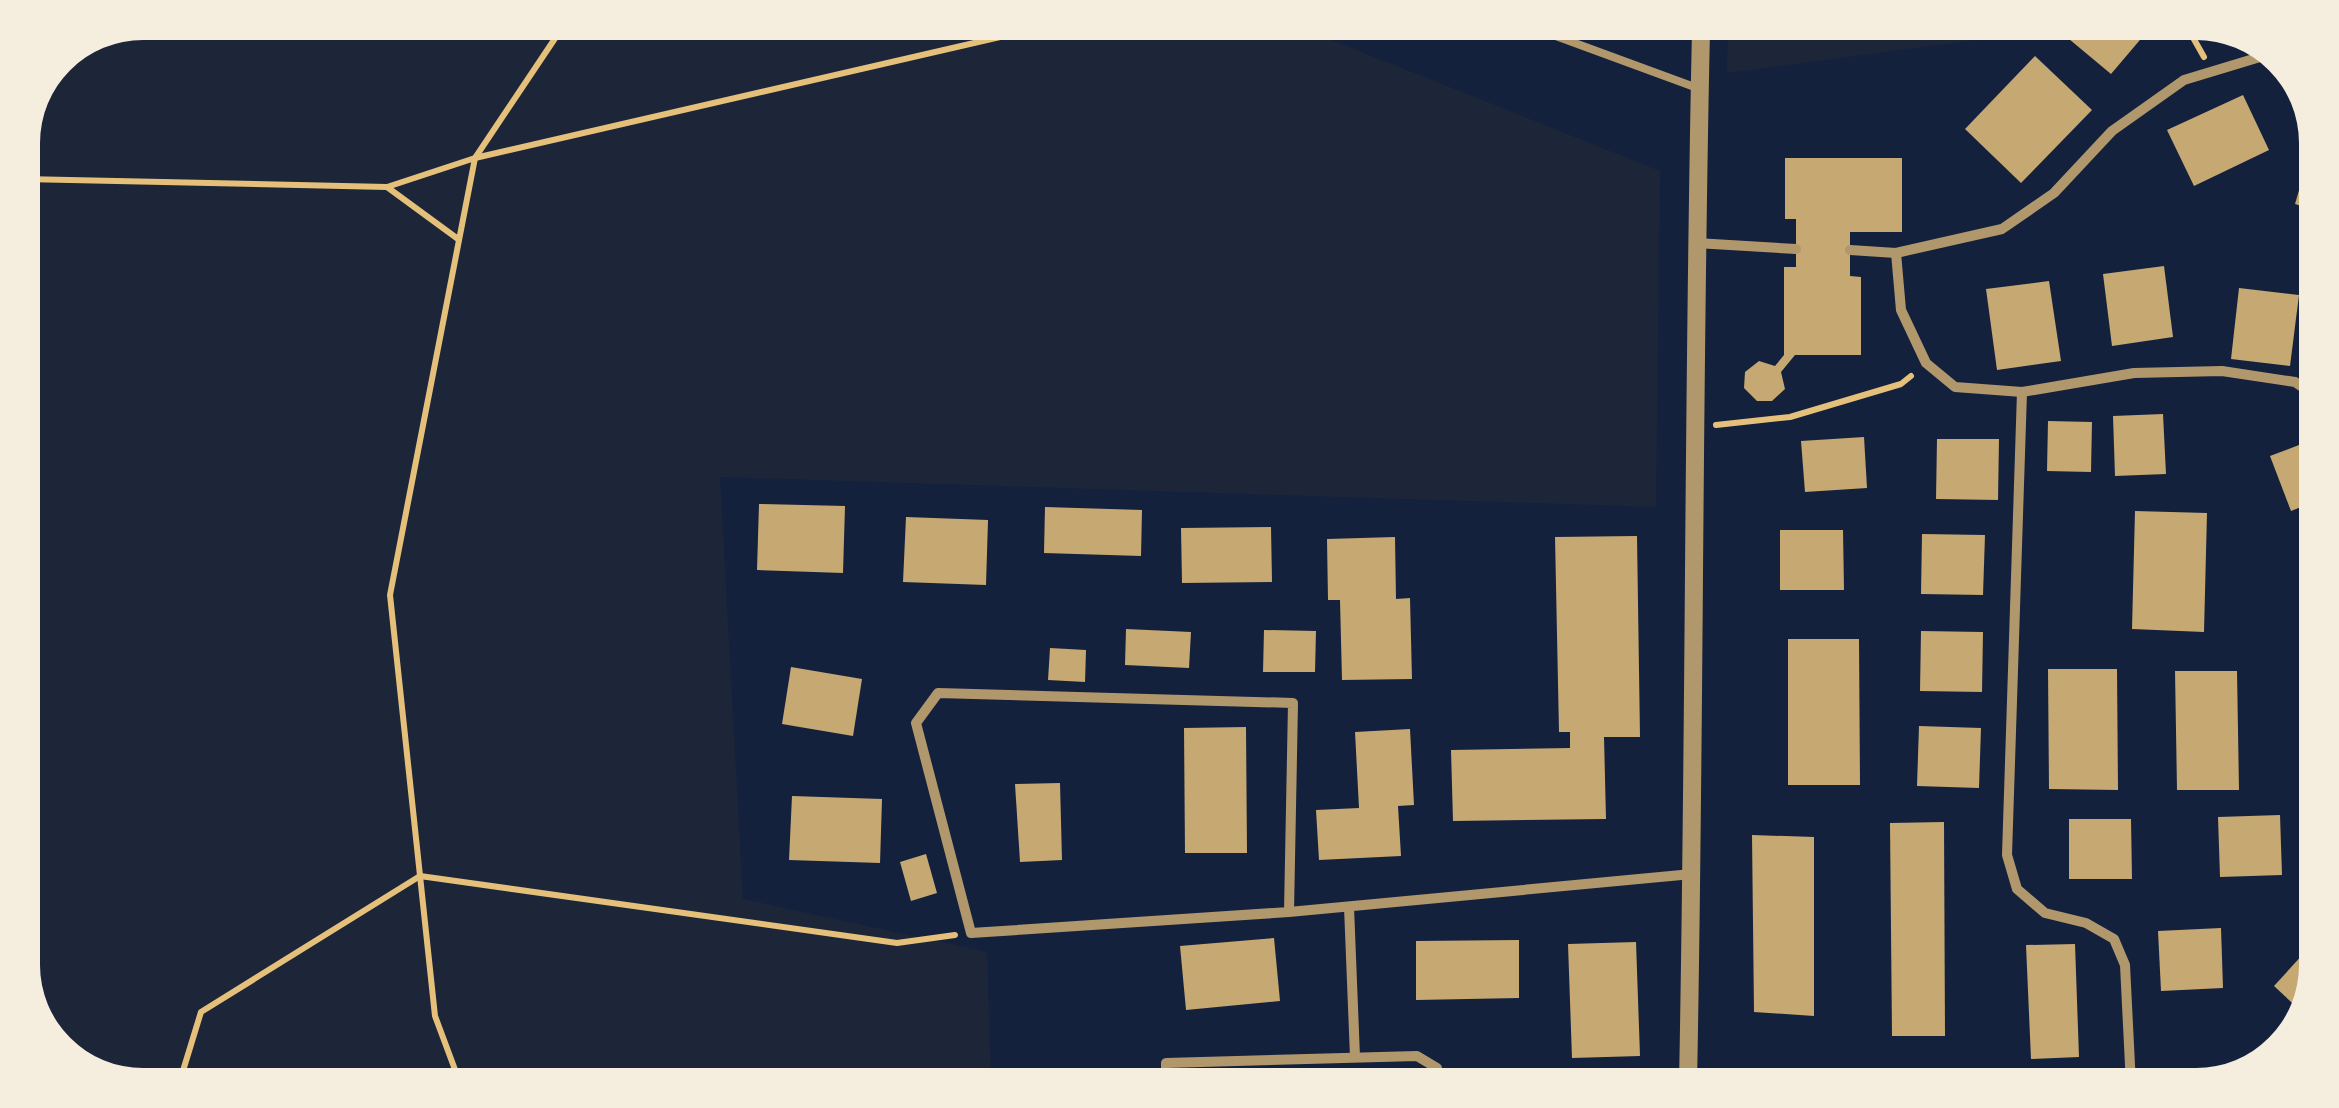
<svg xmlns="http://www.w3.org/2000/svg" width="2339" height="1108" font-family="'Asap Condensed',sans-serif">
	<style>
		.green { fill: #1d2539 }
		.building { fill: #c6a872 }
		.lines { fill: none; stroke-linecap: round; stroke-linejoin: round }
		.path { stroke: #e5c07b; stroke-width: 6 }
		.service { stroke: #b1986c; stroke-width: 8 }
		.minor { stroke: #b1986c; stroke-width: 10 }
		.tertiary { stroke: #b1986c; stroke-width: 18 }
	</style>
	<rect width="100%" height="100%" fill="#14213d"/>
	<g class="green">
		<polygon points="143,23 1304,29 1660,171 1656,507 720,477 743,899 987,952 991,1079 90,1073 43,1033 23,974 23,136 58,57"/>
		<polygon points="1728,32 1982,33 1976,40 1727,73"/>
	</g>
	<g class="building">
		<polygon points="2063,34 2145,34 2111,74"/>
		<polygon points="2035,56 2092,110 2021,183 1965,129"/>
		<polygon points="2243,95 2269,150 2194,186 2167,130"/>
		<polygon points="2311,149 2316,150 2315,210 2295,204"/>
		<polygon points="1785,158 1902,158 1902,232 1850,232 1850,276 1861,277 1861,355 1795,355 1781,372 1785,389 1772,401 1757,401 1744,388 1745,372 1759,361 1775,366 1784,355 1784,267 1796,267 1796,219 1785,219"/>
		<polygon points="2164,266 2173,337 2112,346 2103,274"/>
		<polygon points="2049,281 2061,361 1997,370 1986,289"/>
		<polygon points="2239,288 2299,295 2290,366 2231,359"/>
		<polygon points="2163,414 2166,474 2115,476 2113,416"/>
		<polygon points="2048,421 2092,422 2091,472 2047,471"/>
		<polygon points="1864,437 1867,488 1805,492 1801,441"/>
		<polygon points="1937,439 1999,439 1998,500 1936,499"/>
		<polygon points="2312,440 2311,503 2291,511 2270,456"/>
		<polygon points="759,504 845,506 843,573 757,570"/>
		<polygon points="1045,507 1142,510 1141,556 1044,553"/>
		<polygon points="2135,511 2207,513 2204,632 2132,629"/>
		<polygon points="906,517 988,520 986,585 903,582"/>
		<polygon points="1271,527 1272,582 1182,583 1181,528"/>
		<polygon points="1780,530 1843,530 1844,590 1780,590"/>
		<polygon points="1922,534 1985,535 1983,595 1921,594"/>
		<polygon points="1637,536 1640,737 1604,737 1606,819 1453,821 1451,750 1570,748 1570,732 1559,732 1555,537"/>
		<polygon points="1395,537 1396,599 1410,598 1412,679 1342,680 1340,600 1328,600 1327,539"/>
		<polygon points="1126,629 1191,632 1189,668 1125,665"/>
		<polygon points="1264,630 1316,631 1315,672 1263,672"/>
		<polygon points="1921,631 1983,632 1982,692 1920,691"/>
		<polygon points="1788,639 1859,639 1860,785 1788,785"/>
		<polygon points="1050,648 1086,650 1085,682 1048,680"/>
		<polygon points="791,667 862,679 853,736 782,724"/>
		<polygon points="2048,669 2117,669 2118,790 2049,789"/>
		<polygon points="2175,671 2237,671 2239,790 2177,790"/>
		<polygon points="1919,726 1981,728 1979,788 1917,786"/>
		<polygon points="1246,727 1247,853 1185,853 1184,728"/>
		<polygon points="1410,729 1414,805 1398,806 1401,856 1319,860 1316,810 1359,808 1355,732"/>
		<polygon points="1060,783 1062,860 1020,862 1015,784"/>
		<polygon points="792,796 882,799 880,863 789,860"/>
		<polygon points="2280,815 2282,875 2220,877 2218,817"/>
		<polygon points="2069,819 2131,819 2132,879 2069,879"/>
		<polygon points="1944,822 1945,1036 1892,1036 1890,823"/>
		<polygon points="1752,835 1814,837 1814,1016 1754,1012"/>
		<polygon points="926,854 937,893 911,901 900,862"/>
		<polygon points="2221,928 2223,988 2161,991 2158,931"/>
		<polygon points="1274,938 1280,1001 1186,1010 1180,946"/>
		<polygon points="1519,940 1519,998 1416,1000 1416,941"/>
		<polygon points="1636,942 1640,1056 1572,1058 1568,944"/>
		<polygon points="2075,944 2079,1057 2031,1059 2026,945"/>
		<polygon points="2305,952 2305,992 2304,1014 2274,986"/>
		<polygon points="1128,1072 1129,1079 1079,1079 1078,1073"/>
	</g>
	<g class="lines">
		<g class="path">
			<polyline points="2191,34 2204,57"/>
			<polyline points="23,179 387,187 458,239"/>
			<polyline points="387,187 475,158 1026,31"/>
			<polyline points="1716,425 1790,417 1901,384 1911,376"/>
			<polyline points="182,1074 201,1012 420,876 897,943 955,935"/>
			<polyline points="457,1075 435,1016 390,595 475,158 564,25"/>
		</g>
		<polyline class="service" points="1553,35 1700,89"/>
		<g class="minor">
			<polyline points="2282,63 2305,101"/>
			<polyline points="1696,243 1796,249"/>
			<polyline points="1850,250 1896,253 2002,229 2054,193 2112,131 2184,80 2270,54"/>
			<polyline points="1896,253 1901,310 1926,363 1955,387 2022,392 2134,373 2222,371 2295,382 2313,394"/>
			<polyline points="2022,392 2007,855 2017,889 2045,913 2086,923 2114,939 2125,965 2131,1085"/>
			<polyline points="1349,907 1355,1057"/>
			<polyline points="1289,912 1293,703 938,693 916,723 971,933 1289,912 1692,874"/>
			<polyline points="1166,1080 1166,1063 1417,1056 1437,1068 1437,1081"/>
		</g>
		<path class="tertiary" d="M1688,1083C1695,732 1693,382 1701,31"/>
	</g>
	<path d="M0 0H2339V1108H0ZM143 40H2196A103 103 0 0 1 2299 143V965A103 103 0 0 1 2196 1068H143A103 103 0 0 1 40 965V143A103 103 0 0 1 143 40Z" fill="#f5edde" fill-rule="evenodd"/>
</svg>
